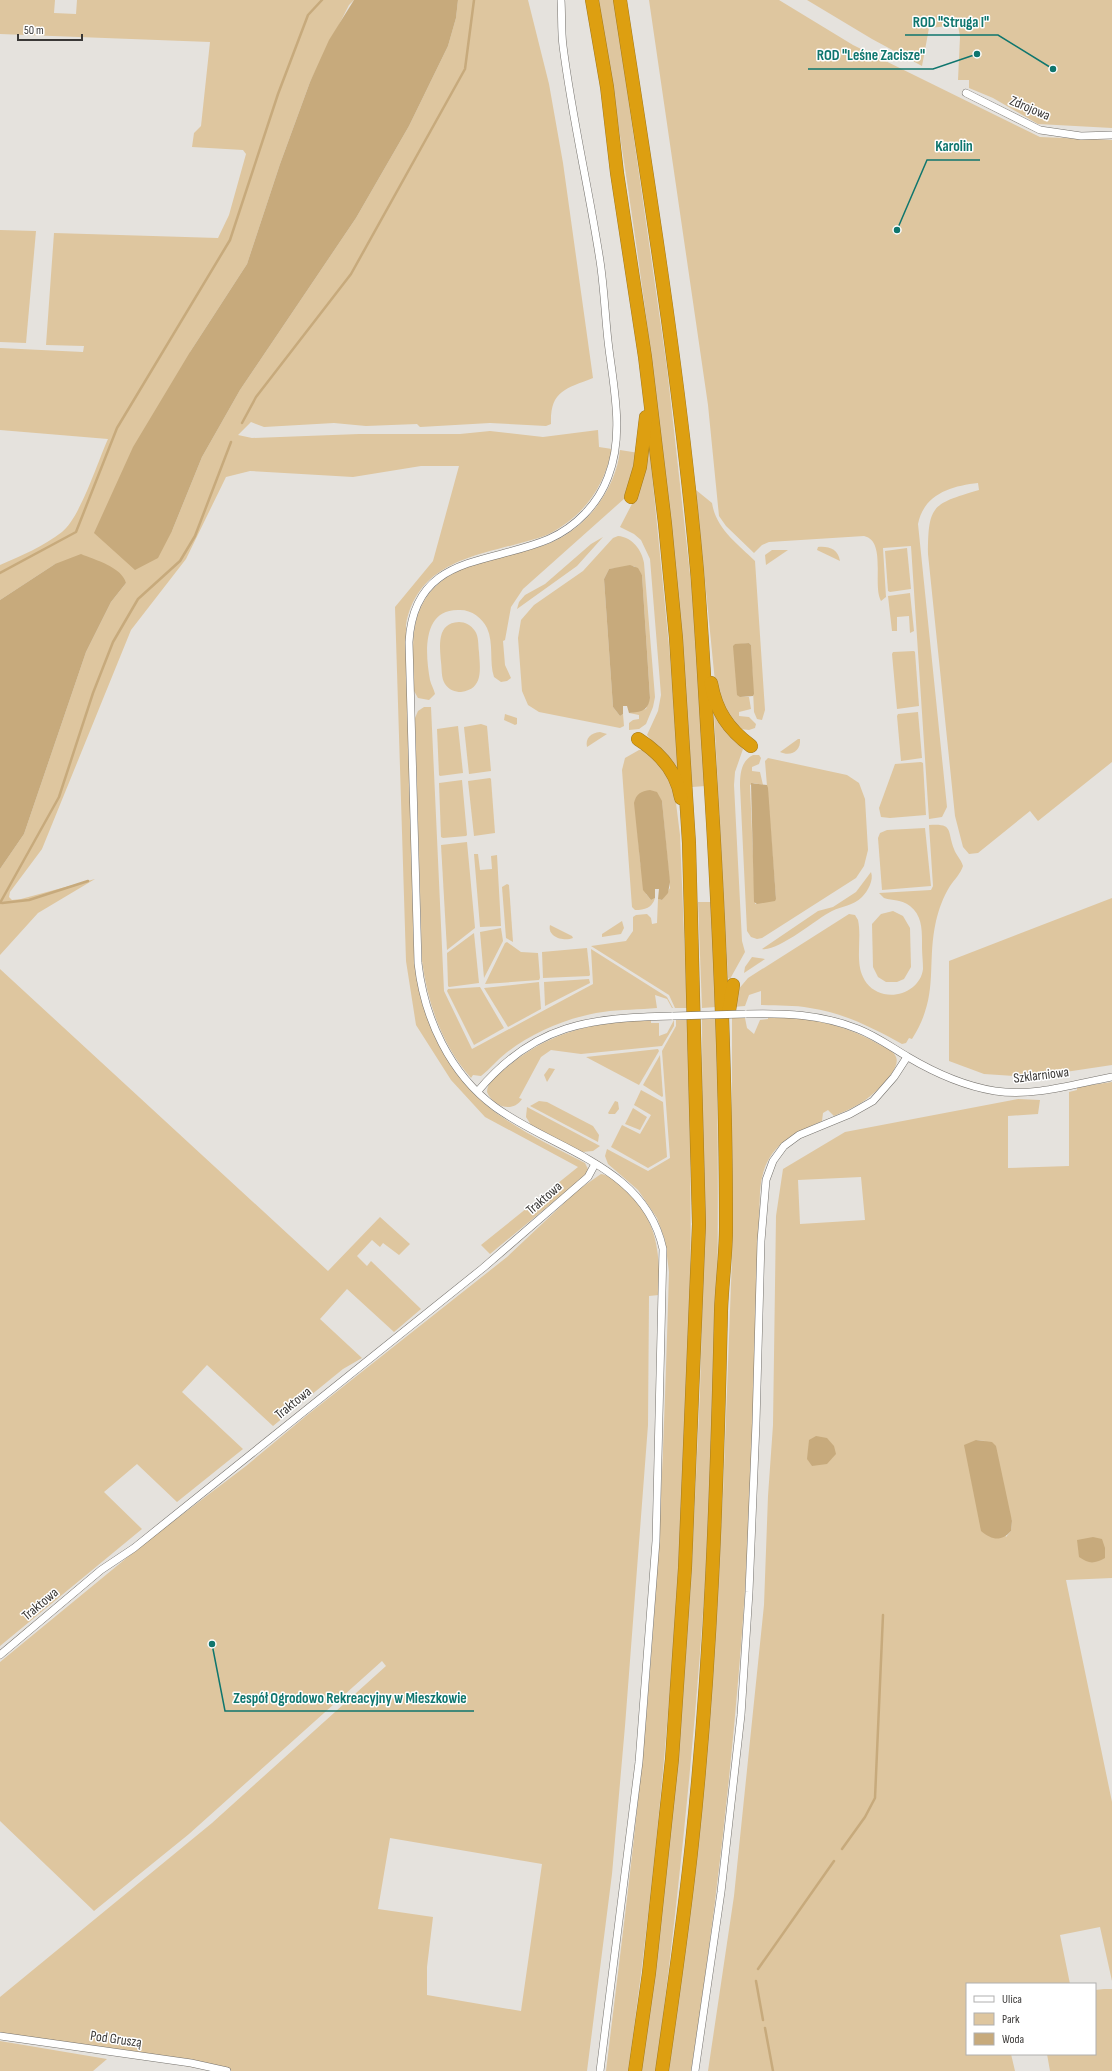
<svg xmlns="http://www.w3.org/2000/svg" width="1112" height="2071" font-family="'Sofia Sans Condensed',sans-serif">
	<style>
		.green { fill: #dec69f; fill-rule: evenodd }
		.water { fill: #c7aa7c }
		.lines { fill: none; stroke-linecap: round; stroke-linejoin: round }
		.stream { stroke: #c7aa7c; stroke-width: 2.5 }
		.street-casing { stroke: #74716c; stroke-width: 8 }
		.highway-casing { stroke: #a47b1e; stroke-width: 14 }
		.street { stroke: #fff; stroke-width: 7 }
		.highway { stroke: #dd9f11; stroke-width: 13 }
		.street-bridge-casing { stroke: #74716c; stroke-width: 8; stroke-linecap: butt }
		.street-bridge { stroke: #fff; stroke-width: 7 }
		.labels { text-anchor: middle; dominant-baseline: central; stroke-width: 3; stroke-linejoin: round; paint-order: stroke }
		.street-label { font-size: 14px; fill: #3a3836; stroke: #fff }
		.leader { fill: none; stroke: #0f766e; stroke-width: 1.5 }
		.callout-dot { fill: #0f766e; stroke: #fff; stroke-width: 1.5 }
		.callout-label { font-size: 15px; text-anchor: middle; font-weight: bold; fill: #0f766e; stroke: #fff; stroke-width: 3; stroke-linejoin: round; paint-order: stroke }
	</style>
	<rect width="100%" height="100%" fill="#e5e2dd"/>
	<g class="green">
		<path d="M0,0H55L54,13L76,14L77,0H354L349,5L310,82L280,164L247,264L190,352L172,531L202,457L240,390L356,218L409,126L448,46L456,18L458,0H528L549,84L563,163L593,378C565,389 550,391 551,424L546,426L490,423L420,427L417,424L366,426L334,423L264,427L251,422L238,435L252,438L359,434H460L490,431L543,437L598,430L599,447L612,449C604,488 583,517 547,535C492,555 419,554 406,625L414,952C419,1017 448,1082 505,1119C530,1136 558,1149 585,1163L588,1169L586,1175L490,1254L481,1245L578,1167L485,1117L451,1080L416,1025L406,961L395,607L433,561L459,466H421L353,477L250,471L226,477L186,559L131,630L42,849L10,892L9,897L12,900L21,899L95,879L38,913L0,955V869L24,834L86,652L111,602L126,583L55,564L0,600V565C21,556 44,546 62,532C80,518 98,461 108,439L0,430V348L83,352L84,346L46,345L54,233L218,238L229,215L246,154L243,150L192,147L194,133L201,126L210,42L0,34Z"/>
		<path d="M599,0H614L667,368L692,592L706,786L692,787C684,648 671,509 653,371C638,247 618,123 599,0Z"/>
		<path d="M649,0H779L853,45L1040,137L1112,140V762L1038,821L1030,811L978,853L969,854L963,847L955,816L928,554C928,504 933,504 979,490L978,483C951,486 924,494 918,524L947,807L942,817L929,819L911,546L883,548L886,597L881,601C872,585 887,541 864,536L769,542L762,545L754,553L726,526L719,516L708,405Z"/>
		<polygon points="807,0 1112,0 1112,128 1038,124 993,98 969,88 969,80 958,80 960,37 958,25 929,28 922,66 872,39"/>
		<polygon points="0,230 36,231 26,343 0,342"/>
		<polygon points="648,448 649,448 651,464 670,656 678,770 647,735 658,711 661,695 650,559 641,540 634,534 620,527 634,500"/>
		<path d="M620,450L639,453L625,498L523,589L511,607L505,640L503,641L505,665L511,678L507,681L501,682L494,677C489,662 494,643 487,628C482,618 472,610 460,610C422,608 425,653 430,680C431,685 434,689 435,694L429,700L418,698L414,691C414,664 409,632 421,607C444,558 506,561 550,543C569,535 585,522 597,506C609,490 618,470 620,450Z"/>
		<path d="M696,490L712,503C716,529 738,544 755,561L765,710L762,720L757,719L754,712L751,645L749,643L734,645L740,697H749L751,709L739,712V716L749,717L756,724L755,728L749,730L740,729L726,714L715,682Z"/>
		<path d="M618,536C632,537 642,550 644,563L655,697L653,707L646,724L639,729L629,730V723L633,720L639,719V715L629,713L646,709L650,698L642,575L634,566L609,569L604,579L613,707L620,716L623,714L624,726L620,728L539,712L528,705L522,691L518,638L521,620L534,605L583,571L613,538Z"/>
		<polygon points="603,537 577,566 517,609 519,602 525,595 545,584 591,544"/>
		<path d="M818,547C829,546 838,549 840,561L817,550Z"/>
		<polygon points="907,548 911,589 890,592 888,591 885,551"/>
		<polygon points="772,550 788,550 766,565 765,555"/>
		<polygon points="910,593 914,631 910,633 909,616 897,617 897,631 892,631 888,596"/>
		<path d="M459,622C465,622 471,625 475,631C479,637 478,645 479,652C480,669 484,689 461,692C455,692 449,690 445,684C441,678 442,669 441,662C440,646 436,623 459,622Z"/>
		<polygon points="914,651 915,652 919,706 897,709 892,654 893,652"/>
		<path d="M424,707H431L444,991L472,1049L593,984L591,949L667,997L673,1008H672L667,999L655,995L657,1008C640,1010 621,1009 603,1012C568,1017 533,1032 506,1053C497,1060 490,1069 481,1076L473,1075L471,1078C442,1045 428,1005 422,961L415,718L418,711Z"/>
		<polygon points="918,712 922,758 901,761 897,716 898,714"/>
		<polygon points="714,713 743,749 735,772 734,785 742,941 745,952 730,979 728,978"/>
		<polygon points="505,714 517,718 517,724 515,725 504,720"/>
		<polygon points="481,724 487,726 491,771 469,774 464,727"/>
		<polygon points="458,726 463,773 440,776 439,775 437,729"/>
		<path d="M600,732L607,734L587,747C585,738 591,733 600,732Z"/>
		<path d="M798,739H800C801,751 791,757 780,752Z"/>
		<path d="M639,750H644L663,766L675,795L680,835L687,1008H675L669,995L591,946L626,941L633,931V917L636,915L647,914L651,918L652,924L657,923L658,899L662,900L670,888L662,801L635,799L640,861L646,894L651,900L655,898C652,908 645,910 635,910L632,907L622,770L625,758Z"/>
		<path d="M753,755H759L761,758L759,764L752,767V771L760,772L763,785L754,783L750,785L755,904L776,899L765,761L768,758L847,775L859,783L865,799L868,850L864,866L856,878L762,938L757,939L751,937L747,931L740,786C740,774 741,761 753,755Z"/>
		<polygon points="921,762 923,763 926,815 890,818 881,817 879,808 895,764"/>
		<polygon points="490,778 491,779 495,833 474,836 468,781"/>
		<polygon points="462,780 467,835 466,836 443,838 441,837 439,783"/>
		<path d="M929,825C954,823 947,831 954,849C956,855 961,859 963,866C961,873 954,880 950,886C943,897 939,909 936,921C926,966 940,995 912,1039L909,1038L906,1043L902,1044C873,1028 844,1013 810,1008C794,1005 778,1006 761,1005V991L749,995L745,1006L733,1007L737,991L748,978L849,914L855,915L858,920C862,938 855,961 863,977C867,986 875,992 884,994C901,998 921,987 923,969C923,962 922,954 922,947C922,932 923,916 910,906C901,899 893,901 884,898L879,893L931,890L933,886Z"/>
		<polygon points="925,828 931,886 882,890 878,838 880,833 887,830"/>
		<polygon points="467,842 475,928 447,950 441,845"/>
		<polygon points="474,854 478,854 480,870 492,869 491,856 497,855 501,926 480,927"/>
		<path d="M871,872C874,880 868,891 862,897C853,906 842,906 832,911C816,919 778,952 762,949L818,911L833,907L856,892Z"/>
		<polygon points="507,884 509,885 513,942 506,938 502,887"/>
		<polygon points="1112,898 1112,1065 1032,1077 984,1074 949,1061 949,961"/>
		<polygon points="698,902 713,902 716,1007 702,1008"/>
		<polygon points="893,911 903,916 910,928 911,967 904,979 897,982 886,982 878,977 873,967 872,924 881,914"/>
		<polygon points="622,921 624,928 621,934 602,937 602,934"/>
		<path d="M550,925L572,936L573,938C564,942 547,937 550,925Z"/>
		<polygon points="501,928 503,941 484,978 480,932"/>
		<polygon points="474,933 479,983 449,987 448,986 447,953"/>
		<polygon points="507,942 521,952 538,953 540,978 539,980 485,984 505,943"/>
		<polygon points="587,948 590,975 589,976 543,978 542,952"/>
		<polygon points="752,957 765,959 744,973 745,967"/>
		<polygon points="0,969 328,1271 380,1217 410,1244 399,1255 383,1243 380,1247 372,1240 357,1256 367,1266 371,1261 421,1309 394,1332 347,1289 320,1319 362,1358 343,1369 273,1426 207,1365 182,1392 243,1449 177,1502 137,1464 104,1492 142,1529 0,1646"/>
		<polygon points="589,979 590,983 545,1006 544,982"/>
		<polygon points="539,982 541,1009 508,1027 484,988"/>
		<polygon points="480,987 504,1028 474,1045 447,991 448,989"/>
		<path d="M768,1017C808,1016 847,1025 882,1046C887,1049 894,1051 896,1057C902,1070 871,1097 861,1103C853,1108 843,1112 834,1116L828,1110L823,1113L822,1121C787,1136 763,1149 760,1192C754,1351 753,1511 739,1670C728,1804 712,1938 691,2071H669L677,2008L712,1670L723,1495L732,1258V1018H745L747,1028L754,1034L760,1020L768,1019Z"/>
		<path d="M702,1019H716C719,1174 719,1330 711,1485C701,1674 683,1861 659,2048L655,2071H641L681,1722L691,1583L700,1391L703,1280Z"/>
		<path d="M651,1020V1023H659V1036L667,1033L674,1020V1026L662,1046L581,1054L551,1050L541,1057L519,1098L522,1099C512,1114 493,1106 487,1092C487,1082 497,1075 505,1069C549,1031 594,1022 651,1020Z"/>
		<path d="M676,1020H688C689,1110 692,1200 690,1290C684,1551 665,1812 628,2071H606C622,1938 640,1804 650,1670C661,1538 665,1405 669,1272L665,1240L657,1218L638,1190L608,1164L605,1156L607,1149L648,1171L670,1158L662,1051L676,1026Z"/>
		<polygon points="658,1049 659,1051 639,1085 586,1057"/>
		<polygon points="660,1055 663,1096 662,1097 643,1085"/>
		<polygon points="549,1068 555,1069 547,1082 544,1075"/>
		<path d="M1112,1082V1578L1066,1580L1112,1802V1981L1100,1927L1060,1935L1070,1984H967V2054H1011L1015,2071H708L734,1896L764,1605L768,1496L773,1425L776,1216L783,1169L845,1132L1018,1099L1040,1100L1038,1114L1008,1116V1168L1069,1166V1092L1077,1090V1087ZM861,1177L865,1220L800,1224L798,1180ZM976,1440L985,1441L1012,1521L1011,1531L1006,1537Z"/>
		<polygon points="641,1090 663,1102 667,1157 648,1168 611,1147 622,1125 640,1134 651,1115 634,1105"/>
		<polygon points="539,1101 547,1102 593,1126 599,1135 598,1142 530,1106"/>
		<polygon points="615,1101 618,1102 619,1109 615,1114 609,1114 608,1113"/>
		<polygon points="527,1107 600,1146 593,1151 582,1152 531,1125 526,1117"/>
		<polygon points="633,1108 647,1117 640,1130 625,1124"/>
		<path d="M601,1174C610,1175 617,1183 624,1189C658,1220 660,1251 659,1295L649,1296L648,1425L625,1726L612,1874L587,2071H215L0,2034V1997L212,1823L386,1666L382,1661L189,1834L94,1911L0,1821V1662L146,1542L246,1466L306,1416L507,1257L578,1190ZM390,1838L542,1864L521,2011L427,1995V1967L433,1917L378,1909Z"/>
		<polygon points="1104,1989 1112,1989 1112,2071 1050,2071 1047,2054 1095,2054 1095,1990"/>
		<polygon points="0,2041 107,2059 93,2071 0,2071"/>
	</g>
	<g class="water">
		<polygon points="354,0 458,0 456,18 448,46 409,126 356,218 240,390 202,457 172,531 158,558 135,570 94,533 133,447 190,352 247,264 280,164 310,82 329,40"/>
		<path d="M81,554C95,560 122,567 126,583L111,602L86,652L24,834L0,869V600L55,564Z"/>
		<path d="M630,565L638,568L642,575L650,698C648,711 641,712 629,713L627,706H623V714L620,716L613,707L604,579L609,569Z"/>
		<polygon points="749,643 751,645 754,694 753,696 740,697 737,695 733,646 735,644"/>
		<polygon points="751,783 767,785 768,788 776,899 775,901 757,904 754,902"/>
		<path d="M650,790L657,792L662,801L670,882L668,893L662,900L658,899L659,889H655V898L651,900L643,890L634,803C636,794 641,791 650,790Z"/>
		<polygon points="816,1436 827,1438 834,1446 836,1454 827,1464 812,1466 807,1459 809,1440"/>
		<path d="M976,1440L992,1442L996,1446L1012,1521L1011,1531C1001,1542 992,1540 981,1531L964,1445Z"/>
		<path d="M1093,1537L1102,1539L1105,1548V1558C1094,1564 1089,1564 1079,1557L1077,1540Z"/>
	</g>
	<g class="lines">
		<g class="stream">
			<polyline points="242,423 256,397 351,274 465,69 474,0"/>
			<polyline points="0,573 76,532 117,428 230,240 278,94 308,15 322,0"/>
			<polyline points="0,903 59,797 93,693 113,642 138,599 180,561 195,536 231,442"/>
			<polyline points="2,903 29,900 88,881"/>
			<polyline points="842,1849 865,1817 875,1798 883,1615"/>
			<polyline points="758,1969 834,1861"/>
			<polyline points="756,1981 763,2020"/>
			<polyline points="765,2028 773,2071"/>
		</g>
		<defs>
			<g id="street">
				<path d="M561,0C562,15 561,31 563,46C572,118 589,189 600,261C604,287 605,314 608,341C613,385 625,434 608,477C598,504 576,527 549,539C488,565 414,554 409,642L418,963C424,1018 450,1074 495,1107C556,1151 645,1166 663,1249L656,1541L639,1762L600,2071"/>
				<polyline points="966,93 1040,130 1081,136 1112,135"/>
				<path d="M745,1014C784,1013 821,1014 858,1029C876,1036 891,1047 908,1057C935,1073 964,1086 995,1091C1034,1097 1074,1084 1112,1077"/>
				<path d="M478,1091C535,1023 590,1018 673,1016"/>
				<polyline points="0,1655 101,1570 134,1548 483,1268 588,1177 595,1164"/>
				<polyline points="0,2036 191,2063 227,2071"/>
				<polyline points="695,2071 721,1892 741,1715 749,1592 756,1423 761,1241 766,1180 773,1161 784,1146 799,1135 850,1114 873,1101 894,1077 907,1057"/>
			</g>
			<g id="highway">
				<polyline points="592,0 607,87 617,173 645,357 665,524 676,638 689,843 699,1224 685,1568 672,1759 649,1973 635,2071"/>
				<path d="M620,0C649,189 680,379 697,570C702,632 705,695 709,757C719,914 726,1070 726,1227C726,1255 722,1283 721,1311C717,1488 711,1666 692,1843C684,1919 673,1995 662,2071"/>
				<polyline points="631,497 640,467 646,417"/>
				<path d="M711,683C716,711 728,729 751,746"/>
				<path d="M638,739C660,753 677,772 681,798"/>
				<polyline points="729,1011 733,985"/>
			</g>
		</defs>
		<use href="#street" class="street-casing"/>
		<use href="#highway" class="highway-casing"/>
		<use href="#street" class="street"/>
		<use href="#highway" class="highway"/>
		<defs>
			<polyline id="street-bridge" points="673,1016 745,1014"/>
		</defs>
		<use href="#street-bridge" class="street-bridge-casing"/>
		<use href="#street-bridge" class="street-bridge"/>
	</g>
	<g class="labels">
		<g class="street-label">
			<text transform="translate(1030 108) rotate(23)">Zdrojowa</text>
			<text transform="translate(1041 1075) rotate(-7)">Szklarniowa</text>
			<text transform="translate(544 1198) rotate(-41)">Traktowa</text>
			<text transform="translate(293 1403) rotate(-39)">Traktowa</text>
			<text transform="translate(40 1604) rotate(-40)">Traktowa</text>
			<text transform="translate(116 2039) rotate(8)">Pod Gruszą</text>
		</g>
	</g>
	<path class="leader" d="M1053 69L998 35H905M977 54L933 69H808M897 230L927 160H980M212 1644L225 1711H474"/>
	<g class="callout-dot">
		<circle cx="1053" cy="69" r="4"/>
		<circle cx="977" cy="54" r="4"/>
		<circle cx="897" cy="230" r="4"/>
		<circle cx="212" cy="1644" r="4"/>
	</g>
	<g class="callout-label">
		<text x="951" y="27">ROD "Struga I"</text>
		<text x="871" y="60">ROD "Leśne Zacisze"</text>
		<text x="954" y="151">Karolin</text>
		<text x="350" y="1703">Zespół Ogrodowo Rekreacyjny w Mieszkowie</text>
	</g>
	<rect x="966" y="1983" width="130" height="72" fill="#ffffff" stroke="#b0afaf"/>
	<rect x="974" y="1996" width="20" height="6" fill="#ffffff" stroke="#b0afaf"/>
	<text x="1002" y="2003" font-size="12" fill="#3a3836">Ulica</text>
	<rect x="974" y="2013" width="20" height="12" fill="#dec69f" stroke="#b0afaf"/>
	<text x="1002" y="2023" font-size="12" fill="#3a3836">Park</text>
	<rect x="974" y="2033" width="20" height="12" fill="#c7aa7c" stroke="#b0afaf"/>
	<text x="1002" y="2043" font-size="12" fill="#3a3836">Woda</text>
	<path d="M18 34v6h64v-6" fill="none" stroke="#3a3836" stroke-width="2"/>
	<text x="24" y="34" font-size="12" fill="#3a3836" stroke="#ffffff" stroke-width="3" paint-order="stroke">50 m</text>
</svg>
